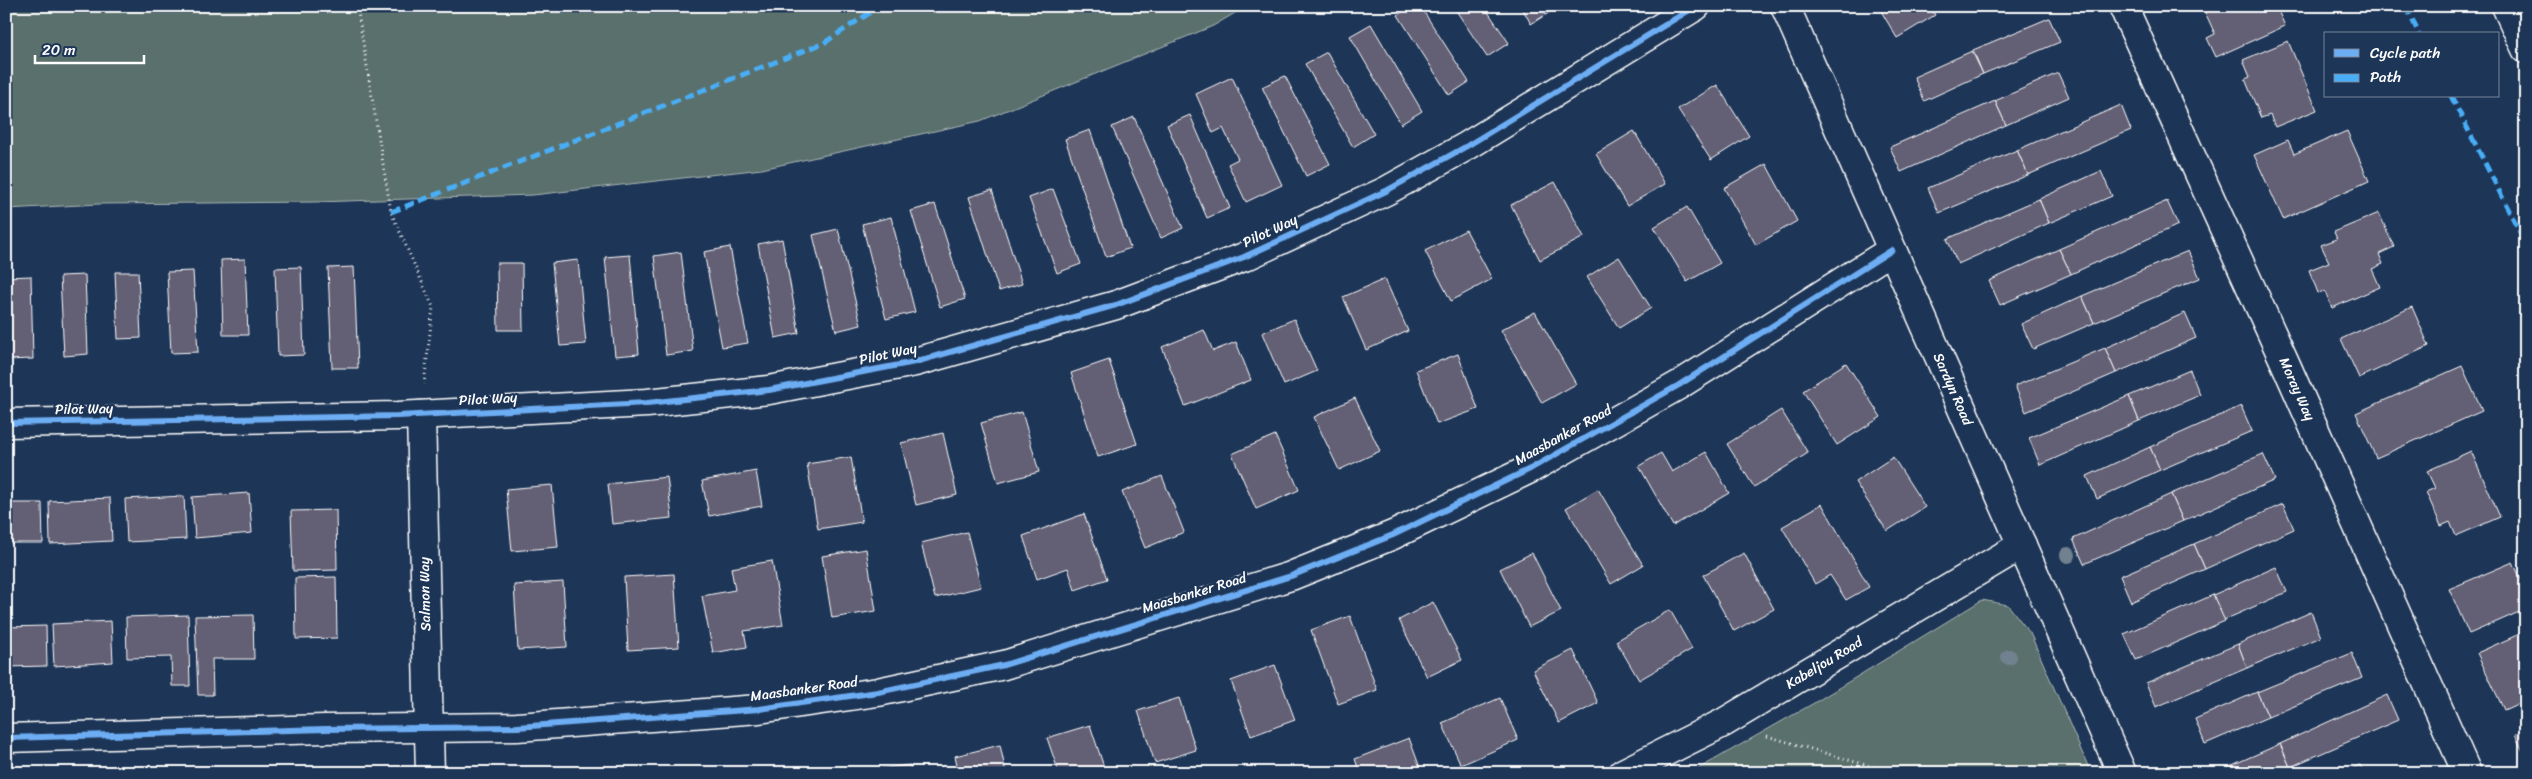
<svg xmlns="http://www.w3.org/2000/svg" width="2532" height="779" font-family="Sriracha,sans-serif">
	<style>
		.green { fill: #5a706c; stroke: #acb8b6 }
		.building { fill: #645f74; stroke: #fff }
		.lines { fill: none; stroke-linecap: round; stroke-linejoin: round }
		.minor-casing { stroke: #fff; stroke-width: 31 }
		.secondary-casing { stroke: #fff; stroke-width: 31 }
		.path { stroke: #fff; stroke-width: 3; stroke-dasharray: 1 4; stroke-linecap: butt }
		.minor { stroke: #1d3557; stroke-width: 28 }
		.secondary { stroke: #1d3557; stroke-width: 28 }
		.quiet { stroke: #49aef6; stroke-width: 5; stroke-dasharray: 10 5; stroke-linecap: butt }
		.cycleway-casing { stroke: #1d3557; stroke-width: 9 }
		.cycleway { stroke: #6dadf4; stroke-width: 6 }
		.tree { fill: #71818f }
		.labels { text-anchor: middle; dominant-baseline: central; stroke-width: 4.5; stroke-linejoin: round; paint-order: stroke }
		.street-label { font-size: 14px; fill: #fff; stroke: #1d3557 }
	</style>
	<rect width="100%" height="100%" fill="#1d3557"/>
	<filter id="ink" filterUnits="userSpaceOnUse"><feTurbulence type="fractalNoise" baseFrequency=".02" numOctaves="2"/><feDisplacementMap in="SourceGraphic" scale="10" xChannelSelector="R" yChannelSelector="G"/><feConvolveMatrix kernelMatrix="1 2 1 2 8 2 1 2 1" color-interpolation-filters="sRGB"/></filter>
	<g filter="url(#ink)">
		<g class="green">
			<polygon points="6,6 1247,6 1213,26 980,121 762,169 533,195 315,202 99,204 6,209"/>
			<polygon points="1982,600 2008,605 2030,633 2091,773 1691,773 1814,703"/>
		</g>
		<g class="building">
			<polygon points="1411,6 1420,6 1469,82 1449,95 1398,15"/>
			<polygon points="1453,6 1484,6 1509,43 1487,57"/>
			<polygon points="1521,6 1547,6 1550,12 1531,24"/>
			<polygon points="1878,6 1930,6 1935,15 1897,38"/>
			<polygon points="2213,6 2276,6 2285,26 2216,57 2207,38 2215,34 2204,10"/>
			<polygon points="2049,18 2060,42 1983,74 1973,50"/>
			<polygon points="1371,24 1422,111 1401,124 1350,36"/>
			<polygon points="2288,41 2317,110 2275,127 2270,115 2261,118 2245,79 2250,77 2243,60"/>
			<polygon points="1972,51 1983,74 1924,101 1914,77"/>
			<polygon points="1327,52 1374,134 1353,147 1305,64"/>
			<polygon points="2058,73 2069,97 2006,125 1995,101"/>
			<polygon points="1285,76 1330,164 1306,176 1262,87"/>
			<polygon points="1232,77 1282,185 1246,202 1228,164 1238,159 1223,128 1213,133 1196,94"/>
			<polygon points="1717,85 1749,136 1711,160 1678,109"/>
			<polygon points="1995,101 2006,125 1901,172 1890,147"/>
			<polygon points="2121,105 2131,130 2028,175 2017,150"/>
			<polygon points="1190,115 1230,208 1207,218 1167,125"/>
			<polygon points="1134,117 1183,228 1161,238 1112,127"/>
			<polygon points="1090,130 1130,248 1106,257 1065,139"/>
			<polygon points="1634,131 1665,184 1627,206 1596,154"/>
			<polygon points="2347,131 2369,181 2283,219 2254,155 2288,140 2294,154"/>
			<polygon points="2017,150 2028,175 1939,213 1928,188"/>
			<polygon points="1766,164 1797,221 1756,245 1724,188"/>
			<polygon points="2101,171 2112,196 2049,223 2039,199"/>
			<polygon points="1555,182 1584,237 1540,260 1511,205"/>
			<polygon points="1053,189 1081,264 1057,273 1029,198"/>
			<polygon points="992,190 1022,284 999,291 969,197"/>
			<polygon points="2039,199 2049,223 1958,264 1947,239"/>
			<polygon points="2167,201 2178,225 2071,274 2059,249"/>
			<polygon points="935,204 965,299 940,307 911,211"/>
			<polygon points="1687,207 1720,263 1687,282 1654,227"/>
			<polygon points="2379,213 2394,247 2379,254 2383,264 2372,269 2380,287 2332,308 2325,291 2318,293 2309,270 2329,262 2321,245 2337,239 2334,232"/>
			<polygon points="891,217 915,312 886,319 862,224"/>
			<polygon points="838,229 861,325 836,331 813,235"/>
			<polygon points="1466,230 1492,279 1451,301 1425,251"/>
			<polygon points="782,239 799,333 775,338 758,244"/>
			<polygon points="730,247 748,343 722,347 704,252"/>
			<polygon points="2059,249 2071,274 2000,305 1989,281"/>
			<polygon points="2188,251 2200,278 2094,323 2082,296"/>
			<polygon points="681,252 693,351 666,355 654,256"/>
			<polygon points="630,255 639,354 615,356 605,257"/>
			<polygon points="1619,257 1651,308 1619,328 1587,277"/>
			<polygon points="245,259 248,335 223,335 221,260"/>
			<polygon points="578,260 586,344 560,346 552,263"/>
			<polygon points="497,263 522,263 523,330 498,330"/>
			<polygon points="301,267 304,355 278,356 275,268"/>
			<polygon points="354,267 358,368 332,368 328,268"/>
			<polygon points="193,271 198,352 171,353 167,272"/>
			<polygon points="115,272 138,272 141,338 118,339"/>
			<polygon points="85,275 88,354 64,356 60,276"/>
			<polygon points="31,276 33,359 6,360 6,277"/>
			<polygon points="1385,279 1408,331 1366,350 1343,297"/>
			<polygon points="2082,296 2094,323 2033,349 2021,324"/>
			<polygon points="2412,307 2429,346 2359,378 2341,339"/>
			<polygon points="1535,312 1576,384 1542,403 1501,330"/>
			<polygon points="2185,313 2196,338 2116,373 2105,348"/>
			<polygon points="1294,319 1317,371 1284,385 1262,333"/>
			<polygon points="1204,330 1213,351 1236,342 1251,380 1185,406 1162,347"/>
			<polygon points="2105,348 2116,373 2026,412 2015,386"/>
			<polygon points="1458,354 1478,409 1437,424 1416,370"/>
			<polygon points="1109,360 1137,444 1098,457 1071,373"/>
			<polygon points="1846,363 1881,417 1837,445 1803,391"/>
			<polygon points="2462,366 2482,411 2376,458 2356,413"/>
			<polygon points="2190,370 2200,395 2139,421 2129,396"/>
			<polygon points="2129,396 2139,421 2040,465 2029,438"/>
			<polygon points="1355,398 1380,451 1339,470 1314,417"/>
			<polygon points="2241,406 2252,431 2160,470 2150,447"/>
			<polygon points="1781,410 1808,453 1754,487 1727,444"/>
			<polygon points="1022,412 1039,472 998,483 981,423"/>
			<polygon points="943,433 957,495 916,505 901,443"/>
			<polygon points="1275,435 1299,490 1256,509 1232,454"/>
			<polygon points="2150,447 2160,470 2097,499 2087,476"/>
			<polygon points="2471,451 2500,517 2456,536 2450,522 2441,526 2426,492 2435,488 2427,471"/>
			<polygon points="1706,452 1729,493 1673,526 1639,466 1661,453 1672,472"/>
			<polygon points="2263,454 2275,480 2183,521 2171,494"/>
			<polygon points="851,457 862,522 818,529 807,464"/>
			<polygon points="1893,457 1925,507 1887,531 1855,482"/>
			<polygon points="756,471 762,506 709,516 702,481"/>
			<polygon points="1162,476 1184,532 1145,548 1122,492"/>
			<polygon points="667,477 672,518 612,524 608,484"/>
			<polygon points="552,485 558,547 512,551 506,489"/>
			<polygon points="1598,489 1643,565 1611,584 1566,508"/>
			<polygon points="249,493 252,533 195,538 192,497"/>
			<polygon points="2171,494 2183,521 2084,564 2073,539"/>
			<polygon points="184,496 186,539 127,542 125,499"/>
			<polygon points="110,498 112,541 50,544 49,501"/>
			<polygon points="6,503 42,503 43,543 6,543"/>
			<polygon points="1822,504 1869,587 1846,600 1830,575 1815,584 1782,527"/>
			<polygon points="2283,504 2294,529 2205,569 2194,544"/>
			<polygon points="336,510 337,570 293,571 291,511"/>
			<polygon points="1084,514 1107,579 1075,590 1068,568 1037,579 1023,536"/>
			<polygon points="967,532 981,587 935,598 921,543"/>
			<polygon points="2194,544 2205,569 2131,602 2120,576"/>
			<polygon points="866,549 876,611 832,618 822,556"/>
			<polygon points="1532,553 1561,611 1529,627 1500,569"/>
			<polygon points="1744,553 1774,609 1734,631 1703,575"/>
			<polygon points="772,561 783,625 744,631 747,647 713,653 702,596 735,590 731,568"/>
			<polygon points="2513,562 2526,590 2526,609 2469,634 2449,589"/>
			<polygon points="2276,567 2287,592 2224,620 2213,595"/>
			<polygon points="674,574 679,647 628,650 624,577"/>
			<polygon points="336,577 337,638 296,639 295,578"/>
			<polygon points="563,582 567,647 518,650 514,585"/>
			<polygon points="2213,595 2225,621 2136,660 2124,634"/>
			<polygon points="1433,602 1462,660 1427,677 1399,620"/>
			<polygon points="1670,610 1692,649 1639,680 1616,641"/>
			<polygon points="2311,612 2321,637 2247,668 2238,644"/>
			<polygon points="188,615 190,686 172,686 171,657 127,658 126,617"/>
			<polygon points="253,615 254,659 212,659 213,695 198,695 195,616"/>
			<polygon points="1350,616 1377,690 1338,704 1311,630"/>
			<polygon points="111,621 113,662 54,666 52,624"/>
			<polygon points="46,626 47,666 6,667 6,627"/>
			<polygon points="2526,631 2526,700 2504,710 2477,653"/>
			<polygon points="2238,644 2247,668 2156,707 2146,683"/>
			<polygon points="1573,650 1598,703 1559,723 1533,670"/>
			<polygon points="2352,653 2362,678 2268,717 2257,692"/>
			<polygon points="1275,665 1295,720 1251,736 1231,681"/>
			<polygon points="2257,692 2268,717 2205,744 2195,719"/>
			<polygon points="2387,695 2398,720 2290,767 2280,744"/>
			<polygon points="1179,698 1196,750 1155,763 1138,711"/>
			<polygon points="1500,698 1518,740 1461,765 1442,723"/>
			<polygon points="1090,725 1106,773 1059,773 1047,738"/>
			<polygon points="2526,730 2526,757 2515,735"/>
			<polygon points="1409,738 1422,773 1360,773 1355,759"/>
			<polygon points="2280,744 2290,767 2278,773 2214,773"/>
			<polygon points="1000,745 1006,773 959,773 955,756"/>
			<polygon points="910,765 911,773 862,773 862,771"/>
			<polygon points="2360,765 2364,773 2342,773"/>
		</g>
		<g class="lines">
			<defs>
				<g id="minor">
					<polyline points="1785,6 2122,773"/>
					<polyline points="2123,6 2287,367 2467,773"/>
					<polyline points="421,415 430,773"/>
					<polyline points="6,423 398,416 647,403 769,390 915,362 1116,305 1244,257 1386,191 1467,146 1696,6"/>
					<polyline points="6,738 325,729 517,727 759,709 878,692 1004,665 1291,576 1393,535 1530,469 1679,385 1892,250"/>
					<polyline points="1623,773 1723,723 2022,545"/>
				</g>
				<polyline id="secondary" points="2506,6 2526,49"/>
			</defs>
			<use href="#minor" class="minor-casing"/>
			<use href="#secondary" class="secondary-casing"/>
			<g class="path">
				<polyline points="357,6 391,212 433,307 424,384"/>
				<polyline points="1767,736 1893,773"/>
			</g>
			<use href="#minor" class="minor"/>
			<use href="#secondary" class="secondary"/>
			<g class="quiet">
				<polyline points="2406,6 2419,34"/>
				<polyline points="2451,96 2526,244"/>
				<polyline points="391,212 824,43 880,6"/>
			</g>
			<defs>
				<g id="cycleway">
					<polyline points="6,423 398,416 647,403 769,390 915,362 1116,305 1244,257 1386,191 1467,146 1696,6"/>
					<polyline points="6,738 325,729 517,727 759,709 878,692 1004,665 1291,576 1393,535 1530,469 1679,385 1892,250"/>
				</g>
			</defs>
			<use href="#cycleway" class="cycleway-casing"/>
			<use href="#cycleway" class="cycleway"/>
		</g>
		<g class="tree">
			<circle cx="2068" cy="555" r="8"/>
			<circle cx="2009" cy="657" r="8"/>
		</g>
	</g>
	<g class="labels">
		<g class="street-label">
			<text transform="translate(1270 231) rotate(-25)">Pilot Way</text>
			<text transform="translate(888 354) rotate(-12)">Pilot Way</text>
			<text transform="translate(1953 389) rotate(66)">Sardyn Road</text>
			<text transform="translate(2297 389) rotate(66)">Moray Way</text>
			<text transform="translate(488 399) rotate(-3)">Pilot Way</text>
			<text transform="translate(84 409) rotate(-1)">Pilot Way</text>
			<text transform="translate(1563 435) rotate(-29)">Maasbanker Road</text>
			<text transform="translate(1194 593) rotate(-17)">Maasbanker Road</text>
			<text transform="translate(425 594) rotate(-91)">Salmon Way</text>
			<text transform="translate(1824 663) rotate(-31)">Kabeljou Road</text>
			<text transform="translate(804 689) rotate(-8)">Maasbanker Road</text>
		</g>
	</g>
	<rect width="2532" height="779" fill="none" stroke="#1d3557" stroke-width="25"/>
	<rect x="12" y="12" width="2507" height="754" fill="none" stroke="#fff" stroke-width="2" filter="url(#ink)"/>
	<rect x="2324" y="32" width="175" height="65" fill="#1d3557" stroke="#77869a"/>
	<rect x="2334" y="49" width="25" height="8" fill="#6dadf4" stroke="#77869a"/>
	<text x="2370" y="58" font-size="15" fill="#ffffff">Cycle path</text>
	<rect x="2334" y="74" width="25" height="8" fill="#49aef6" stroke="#77869a"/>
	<text x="2370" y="82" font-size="15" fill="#ffffff">Path</text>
	<path d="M35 55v8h109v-8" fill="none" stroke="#ffffff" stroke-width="2.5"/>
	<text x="42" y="55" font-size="15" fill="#ffffff" stroke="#1d3557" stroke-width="4" paint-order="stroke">20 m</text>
</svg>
